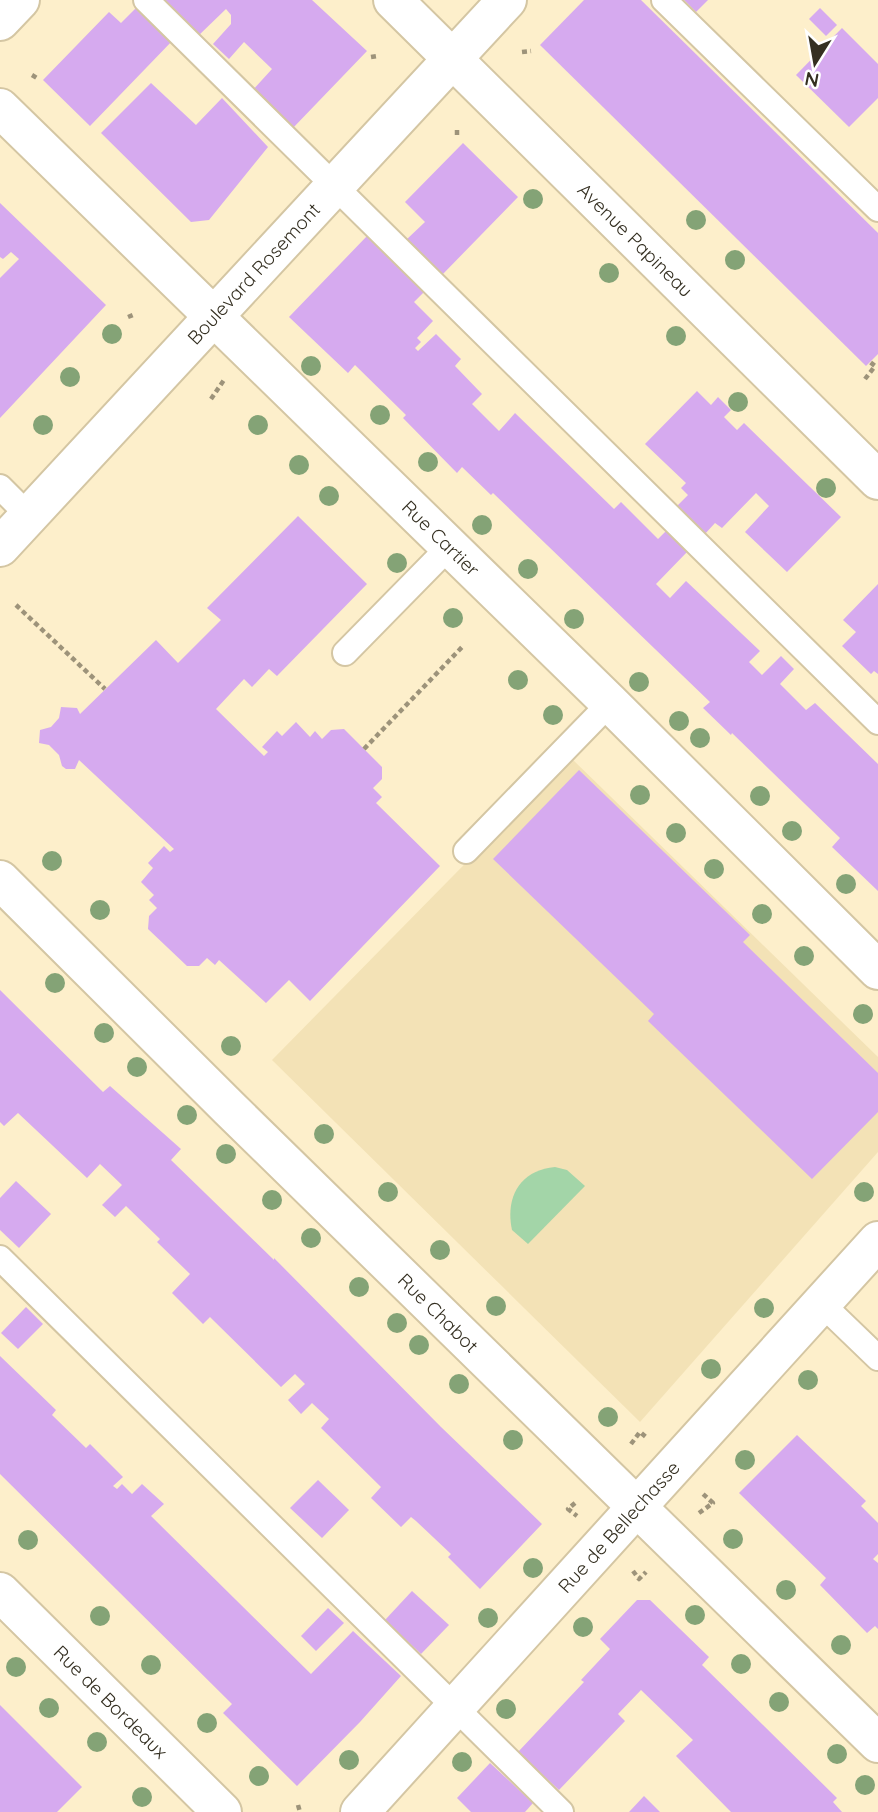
<svg xmlns="http://www.w3.org/2000/svg" width="878" height="1812" font-family="Quicksand,sans-serif">
	<style>
		.built { fill: #f3e2b6 }
		.green { fill: #a3d5a8 }
		.building { fill: #d6aaef }
		.lines { fill: none; stroke-linecap: round; stroke-linejoin: round }
		.lane-casing { stroke: #d4c6a3; stroke-width: 28 }
		.street-casing { stroke: #d4c6a3; stroke-width: 42 }
		.secondary-casing { stroke: #d4c6a3; stroke-width: 42 }
		.path { stroke: #9d937a; stroke-width: 4.5; stroke-dasharray: 5 3.5; stroke-linecap: butt }
		.lane { stroke: #fff; stroke-width: 24 }
		.street { stroke: #fff; stroke-width: 38 }
		.secondary { stroke: #fff; stroke-width: 38 }
		.tree { fill: #84a376 }
		.labels { text-anchor: middle; dominant-baseline: central; stroke-width: 5; stroke-linejoin: round; paint-order: stroke }
		.street-label { font-size: 19px; fill: #342f21; stroke: #fff }
	</style>
	<rect width="100%" height="100%" fill="#fdefcb"/>
	<polygon class="built" points="570,757 878,1057 878,1152 640,1422 272,1060"/>
	<path class="green" d="M555,1167L567,1170L585,1186L528,1244L512,1230C505,1197 520,1170 555,1167Z"/>
	<g class="building">
		<polygon points="159,0 312,0 367,51 292,129 252,91 272,69 244,42 229,59 213,44 231,24 231,15 226,9 197,37"/>
		<polygon points="584,0 641,0 878,233 878,354 866,366 540,45"/>
		<polygon points="684,0 708,0 696,12"/>
		<polygon points="139,5 174,39 90,126 43,80 109,12 121,23"/>
		<polygon points="820,8 837,25 826,36 809,19"/>
		<polygon points="842,28 878,64 878,98 849,127 796,75"/>
		<polygon points="151,83 196,125 222,98 268,147 209,220 191,222 101,133"/>
		<polygon points="463,143 518,197 442,275 406,240 425,222 405,202"/>
		<polygon points="0,203 106,305 0,418 0,278 19,259 11,252 3,259 0,257"/>
		<polygon points="367,236 426,290 414,302 433,321 417,338 421,342 415,348 418,351 436,334 461,359 455,366 482,394 472,404 499,431 515,413 614,509 621,502 658,539 667,530 688,551 656,584 670,598 686,581 760,651 749,662 762,675 781,656 794,669 780,684 806,710 815,703 878,764 878,891 832,847 840,838 732,733 731,735 703,708 710,702 655,649 493,493 491,495 462,467 457,473 403,418 406,415 355,365 348,373 289,317"/>
		<polygon points="697,391 711,405 718,397 731,410 724,417 737,430 744,423 841,517 787,572 745,532 769,506 756,493 722,528 715,523 704,535 675,508 688,495 681,488 686,483 645,444"/>
		<polygon points="298,516 367,584 277,676 269,669 252,687 244,679 216,709 264,756 268,752 262,747 277,731 282,736 296,722 310,737 315,731 322,739 331,730 344,729 382,767 382,779 373,788 382,797 376,803 440,866 310,1001 289,980 266,1003 219,960 215,965 207,958 199,966 187,966 148,929 149,916 157,908 149,900 154,895 141,882 153,868 148,863 164,846 170,852 174,849 79,760 75,769 66,769 62,766 59,755 49,745 39,743 40,730 51,727 59,718 61,707 77,708 80,714 156,640 178,663 221,620 207,608"/>
		<polygon points="878,584 878,674 874,671 871,674 842,646 856,632 843,620"/>
		<polygon points="579,770 750,935 743,942 878,1073 878,1112 812,1179 648,1021 654,1014 493,859"/>
		<polygon points="0,990 103,1092 110,1086 181,1149 171,1160 274,1260 274,1258 441,1427 542,1524 480,1589 448,1557 451,1554 416,1521 411,1517 401,1527 371,1498 381,1487 321,1428 329,1419 312,1403 301,1414 288,1400 305,1384 295,1374 281,1387 214,1321 210,1317 203,1324 172,1293 190,1274 157,1242 160,1239 126,1206 115,1217 102,1205 122,1185 100,1164 87,1178 18,1113 4,1126 0,1122"/>
		<polygon points="16,1181 51,1214 19,1248 0,1230 0,1198"/>
		<polygon points="26,1307 43,1324 18,1349 1,1333"/>
		<polygon points="0,1356 56,1410 52,1415 86,1448 90,1444 123,1477 113,1486 117,1489 122,1484 132,1494 142,1484 164,1504 151,1516 311,1674 353,1631 401,1676 360,1722 297,1786 223,1713 232,1704 0,1474"/>
		<polygon points="797,1435 866,1501 861,1506 878,1523 878,1554 873,1559 878,1563 878,1629 875,1626 867,1633 820,1585 826,1578 739,1493"/>
		<polygon points="318,1480 349,1510 322,1538 290,1508"/>
		<polygon points="412,1591 449,1625 421,1654 385,1620"/>
		<polygon points="637,1600 650,1600 709,1657 702,1665 837,1798 833,1802 842,1812 731,1812 676,1756 693,1740 641,1690 618,1714 625,1721 559,1790 518,1752 584,1682 581,1680 610,1649 600,1639"/>
		<polygon points="328,1608 344,1623 316,1651 301,1636"/>
		<polygon points="0,1705 82,1787 57,1812 0,1812"/>
		<polygon points="490,1763 533,1803 525,1812 471,1812 457,1798"/>
		<polygon points="644,1796 660,1812 629,1812"/>
	</g>
	<g class="lines">
		<defs>
			<g id="lane">
				<polyline points="146,0 878,722"/>
				<polyline points="664,0 878,209"/>
				<polyline points="0,487 28,515"/>
				<polyline points="345,653 449,547"/>
				<polyline points="466,851 610,703"/>
				<polyline points="0,1258 561,1812"/>
				<polyline points="822,1304 878,1358"/>
			</g>
			<g id="street">
				<polyline points="0,21 20,0"/>
				<path id="s1" d="M0,108L610,703L878,970"/>
				<path id="s2" d="M0,880L229,1108L878,1743"/>
				<path id="s3" d="M0,1592L222,1812"/>
			</g>
			<g id="secondary">
				<path id="s4" d="M393,0L878,480"/>
				<path id="s5" d="M0,547L507,0"/>
				<path id="s6" d="M360,1812L878,1241"/>
			</g>
		</defs>
		<use href="#lane" class="lane-casing"/>
		<use href="#street" class="street-casing"/>
		<use href="#secondary" class="secondary-casing"/>
		<g class="path">
			<polyline points="522,52 531,51"/>
			<polyline points="371,57 377,56"/>
			<polyline points="32,75 37,78"/>
			<polyline points="457,130 457,137"/>
			<polyline points="128,317 133,315"/>
			<polyline points="865,379 875,366 870,362"/>
			<polyline points="211,399 224,380"/>
			<polyline points="16,605 105,689"/>
			<polyline points="364,749 464,645"/>
			<polyline points="631,1444 640,1432 646,1437"/>
			<polyline points="575,1503 568,1509 577,1516"/>
			<polyline points="699,1513 713,1503 703,1494"/>
			<polyline points="633,1571 639,1579 646,1572"/>
			<polyline points="298,1805 300,1812"/>
		</g>
		<use href="#lane" class="lane"/>
		<use href="#street" class="street"/>
		<use href="#secondary" class="secondary"/>
	</g>
	<g class="tree">
		<circle cx="533" cy="199" r="10"/>
		<circle cx="696" cy="220" r="10"/>
		<circle cx="735" cy="260" r="10"/>
		<circle cx="609" cy="273" r="10"/>
		<circle cx="112" cy="334" r="10"/>
		<circle cx="676" cy="336" r="10"/>
		<circle cx="311" cy="366" r="10"/>
		<circle cx="70" cy="377" r="10"/>
		<circle cx="738" cy="402" r="10"/>
		<circle cx="380" cy="415" r="10"/>
		<circle cx="43" cy="425" r="10"/>
		<circle cx="258" cy="425" r="10"/>
		<circle cx="428" cy="462" r="10"/>
		<circle cx="299" cy="465" r="10"/>
		<circle cx="826" cy="488" r="10"/>
		<circle cx="329" cy="496" r="10"/>
		<circle cx="482" cy="525" r="10"/>
		<circle cx="397" cy="563" r="10"/>
		<circle cx="528" cy="569" r="10"/>
		<circle cx="453" cy="618" r="10"/>
		<circle cx="574" cy="619" r="10"/>
		<circle cx="518" cy="680" r="10"/>
		<circle cx="639" cy="682" r="10"/>
		<circle cx="553" cy="715" r="10"/>
		<circle cx="679" cy="721" r="10"/>
		<circle cx="700" cy="738" r="10"/>
		<circle cx="640" cy="795" r="10"/>
		<circle cx="760" cy="796" r="10"/>
		<circle cx="792" cy="831" r="10"/>
		<circle cx="676" cy="833" r="10"/>
		<circle cx="52" cy="861" r="10"/>
		<circle cx="714" cy="869" r="10"/>
		<circle cx="846" cy="884" r="10"/>
		<circle cx="100" cy="910" r="10"/>
		<circle cx="762" cy="914" r="10"/>
		<circle cx="804" cy="956" r="10"/>
		<circle cx="55" cy="983" r="10"/>
		<circle cx="863" cy="1014" r="10"/>
		<circle cx="104" cy="1033" r="10"/>
		<circle cx="231" cy="1046" r="10"/>
		<circle cx="137" cy="1067" r="10"/>
		<circle cx="187" cy="1115" r="10"/>
		<circle cx="324" cy="1134" r="10"/>
		<circle cx="226" cy="1154" r="10"/>
		<circle cx="388" cy="1192" r="10"/>
		<circle cx="864" cy="1192" r="10"/>
		<circle cx="272" cy="1200" r="10"/>
		<circle cx="311" cy="1238" r="10"/>
		<circle cx="440" cy="1250" r="10"/>
		<circle cx="359" cy="1287" r="10"/>
		<circle cx="496" cy="1306" r="10"/>
		<circle cx="764" cy="1308" r="10"/>
		<circle cx="397" cy="1323" r="10"/>
		<circle cx="419" cy="1345" r="10"/>
		<circle cx="711" cy="1369" r="10"/>
		<circle cx="808" cy="1380" r="10"/>
		<circle cx="459" cy="1384" r="10"/>
		<circle cx="608" cy="1417" r="10"/>
		<circle cx="513" cy="1440" r="10"/>
		<circle cx="745" cy="1460" r="10"/>
		<circle cx="733" cy="1539" r="10"/>
		<circle cx="28" cy="1540" r="10"/>
		<circle cx="533" cy="1568" r="10"/>
		<circle cx="786" cy="1590" r="10"/>
		<circle cx="695" cy="1615" r="10"/>
		<circle cx="100" cy="1616" r="10"/>
		<circle cx="488" cy="1618" r="10"/>
		<circle cx="583" cy="1627" r="10"/>
		<circle cx="841" cy="1645" r="10"/>
		<circle cx="741" cy="1664" r="10"/>
		<circle cx="151" cy="1665" r="10"/>
		<circle cx="16" cy="1667" r="10"/>
		<circle cx="779" cy="1702" r="10"/>
		<circle cx="49" cy="1708" r="10"/>
		<circle cx="506" cy="1709" r="10"/>
		<circle cx="207" cy="1723" r="10"/>
		<circle cx="97" cy="1742" r="10"/>
		<circle cx="837" cy="1754" r="10"/>
		<circle cx="349" cy="1760" r="10"/>
		<circle cx="462" cy="1762" r="10"/>
		<circle cx="259" cy="1776" r="10"/>
		<circle cx="865" cy="1785" r="10"/>
		<circle cx="142" cy="1797" r="10"/>
	</g>
	<g class="labels">
		<g class="street-label">
			<text stroke="none"><textPath href="#s4" startOffset="341">Avenue Papineau</textPath></text>
			<text stroke="none"><textPath href="#s5" startOffset="373">Boulevard Rosemont</textPath></text>
			<text stroke="none"><textPath href="#s1" startOffset="616">Rue Cartier</textPath></text>
			<text stroke="none"><textPath href="#s2" startOffset="616">Rue Chabot</textPath></text>
			<text stroke="none"><textPath href="#s6" startOffset="385">Rue de Bellechasse</textPath></text>
			<text stroke="none"><textPath href="#s3" startOffset="156">Rue de Bordeaux</textPath></text>
		</g>
	</g>
	<g transform="translate(815 63) rotate(191)" stroke="#ffffff" stroke-width="5" paint-order="stroke">
	<path d="M0-5L12 26L0 18L-12 26Z" fill="#342f21"/>
	<text y="-10" font-size="19" font-weight="bold" text-anchor="middle" fill="#342f21">N</text>
	</g>
</svg>
